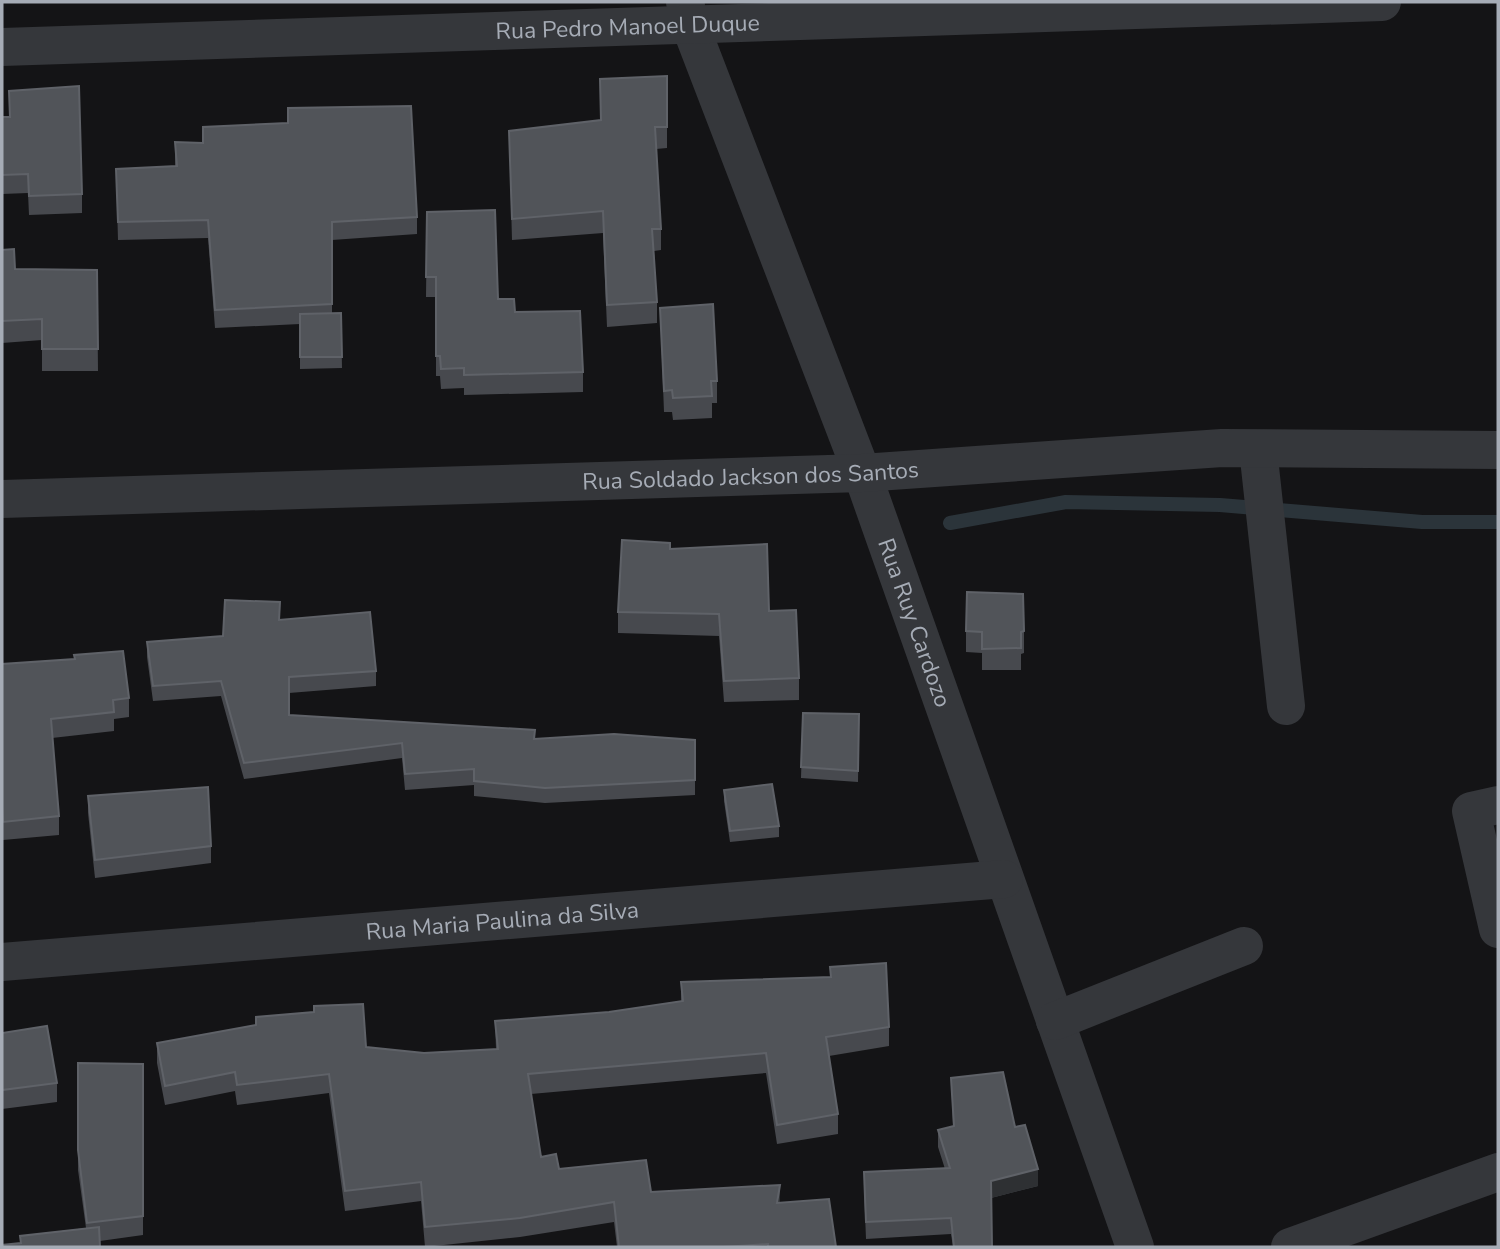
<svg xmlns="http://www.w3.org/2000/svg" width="1500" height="1249" font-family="'Nunito Sans',sans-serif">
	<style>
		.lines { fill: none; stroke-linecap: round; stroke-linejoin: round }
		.stream { stroke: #2b343a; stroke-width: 14 }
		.minor { stroke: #35373b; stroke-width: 38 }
		.wall { fill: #47494e }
		.shaded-wall { fill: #2e3033 }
		.building { fill: #515459; stroke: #5f6268; stroke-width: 2 }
		.labels { text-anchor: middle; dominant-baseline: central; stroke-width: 5; stroke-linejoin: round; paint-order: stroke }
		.street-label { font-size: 23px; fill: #a6acb6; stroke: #0f0f11 }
	</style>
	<rect width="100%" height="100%" fill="#141416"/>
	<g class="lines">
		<polyline class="stream" points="950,523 1066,502 1220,505 1422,522 1498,522"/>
		<g class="minor">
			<path id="s1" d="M685,2L690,25L862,473L1135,1247"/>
			<path id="s2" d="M2,47L1382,2"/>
			<polyline points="1258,449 1286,706"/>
			<path id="s3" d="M2,499L862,473L1222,448L1498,450"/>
			<polyline points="1498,805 1471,811 1498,929"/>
			<path id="s4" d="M2,962L1004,879"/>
			<polyline points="1055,1021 1244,946"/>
			<polyline points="1290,1247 1498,1172"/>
		</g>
	</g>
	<g class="wall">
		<polygon points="667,76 667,148 656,149 661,229 661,250 654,251 657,302 657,323 607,327 603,233 512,240 509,131 601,120"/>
		<polygon points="9,91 82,194 82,213 29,215 28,193 2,194 2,117 9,117"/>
		<polygon points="175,142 417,217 417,234 332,240 332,313 341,313 342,368 300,369 300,324 215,328 208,238 118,240 116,169 175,166"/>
		<polygon points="427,212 498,299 515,312 583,372 583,392 464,395 464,388 441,389 440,376 436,376 436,297 426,297"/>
		<polygon points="2,250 15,269 97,270 98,371 42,371 42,340 2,343"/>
		<polygon points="660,308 717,381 717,403 712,403 712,418 673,420 672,412 664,412"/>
		<polygon points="670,549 769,611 799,678 799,700 724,702 719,636 618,633 618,612"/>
		<polygon points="280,620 376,671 376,686 289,693 289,715 535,739 695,740 695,795 545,803 474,796 474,785 405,790 402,758 244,779 221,696 153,701 147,657 147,642 223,636"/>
		<polygon points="966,631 1024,631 1024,653 1021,654 1021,670 982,670 982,653 966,652"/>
		<polygon points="2,664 129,698 129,717 114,719 114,731 52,738 59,816 59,835 3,840 2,825"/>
		<polygon points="803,713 859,714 858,782 801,778"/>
		<polygon points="724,790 779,826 779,837 730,842 724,801"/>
		<polygon points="88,796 211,846 211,863 95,878 88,813"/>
		<polygon points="830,967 889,1027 889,1046 829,1056 838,1114 838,1134 777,1144 766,1073 531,1094 541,1157 559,1169 651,1192 780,1203 836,1247 617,1247 614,1222 520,1237 425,1247 421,1201 345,1211 329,1093 237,1105 235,1091 165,1105 157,1063 157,1043 256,1025 256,1017 366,1047 424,1053 496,1049 495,1021 609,1012 681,1001 681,982 830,977"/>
		<polygon points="2,1033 57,1083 57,1102 2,1109"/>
		<polygon points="78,1063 143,1064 143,1235 100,1241 20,1243 20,1236 86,1228 78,1170"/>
		<polygon points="951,1078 1015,1127 1038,1186 991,1198 992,1247 953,1247 951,1234 866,1239 864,1189 945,1169 938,1147 938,1130 953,1126"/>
	</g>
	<g class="shaded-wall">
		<polygon points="1038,1169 1038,1186 991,1198 991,1181"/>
		<polygon points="780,1185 780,1205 777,1203"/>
	</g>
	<g class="building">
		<polygon points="667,76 667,127 655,127 661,229 652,229 657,302 607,305 603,211 512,219 509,131 601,120 600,79"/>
		<polygon points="79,86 82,194 29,196 28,174 2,175 2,117 10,117 9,91"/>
		<polygon points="411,106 417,217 332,222 332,304 215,310 208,220 118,222 116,169 177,166 175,142 203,143 203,127 288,123 288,108"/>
		<polygon points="495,210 498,299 514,299 515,312 580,311 583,372 464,375 464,368 441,369 440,356 436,356 436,277 426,277 427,212"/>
		<polygon points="14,249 15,269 97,270 98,349 42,349 42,319 2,321 2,250"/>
		<polygon points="713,304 717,381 711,381 712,396 673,398 672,390 664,391 660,308"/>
		<polygon points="341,313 342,357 300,357 300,314"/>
		<polygon points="622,540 670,543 670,549 767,544 769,611 796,610 799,678 724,681 719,614 618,612"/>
		<polygon points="967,592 1023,594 1024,631 1021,632 1021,648 982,649 982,632 966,631"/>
		<polygon points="225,600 280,602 279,620 370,612 376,671 289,677 289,715 535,730 534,739 614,734 695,740 695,780 545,788 474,781 474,769 405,774 402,743 244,763 221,681 153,686 147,642 223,636"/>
		<polygon points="123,651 129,698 113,700 114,712 51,719 59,816 3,822 2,806 2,664 75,659 74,655"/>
		<polygon points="803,713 859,714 858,771 801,767"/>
		<polygon points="772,784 779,826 730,831 724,790"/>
		<polygon points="208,787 211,846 95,860 88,796"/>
		<polygon points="886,963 889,1027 826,1037 838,1114 777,1125 766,1053 528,1074 541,1157 556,1154 559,1169 646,1160 651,1192 780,1185 777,1203 829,1199 836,1247 768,1247 768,1244 723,1247 619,1247 614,1202 520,1218 425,1227 421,1182 345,1191 329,1074 237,1085 235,1072 165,1086 157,1043 256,1025 256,1017 314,1012 314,1006 363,1004 366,1047 424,1053 498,1049 495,1021 609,1012 683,1001 681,982 831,977 830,967"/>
		<polygon points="47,1026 57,1083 2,1090 2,1033"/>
		<polygon points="78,1063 143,1064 143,1216 87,1223 78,1150"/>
		<polygon points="1003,1072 1015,1127 1025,1125 1038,1169 991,1181 992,1247 954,1247 951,1218 866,1222 864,1172 950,1168 938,1130 954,1126 951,1078"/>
		<polygon points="99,1227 100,1247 2,1247 2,1245 21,1243 20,1236"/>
	</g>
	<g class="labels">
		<g class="street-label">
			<text stroke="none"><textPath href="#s2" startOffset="626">Rua Pedro Manoel Duque</textPath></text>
			<text stroke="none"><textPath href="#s3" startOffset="749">Rua Soldado Jackson dos Santos</textPath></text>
			<text stroke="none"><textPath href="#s1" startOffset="662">Rua Ruy Cardozo</textPath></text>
			<text stroke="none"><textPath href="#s4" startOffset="502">Rua Maria Paulina da Silva</textPath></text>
		</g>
	</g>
	<rect width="1500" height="1249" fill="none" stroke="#a6acb6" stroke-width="7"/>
</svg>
